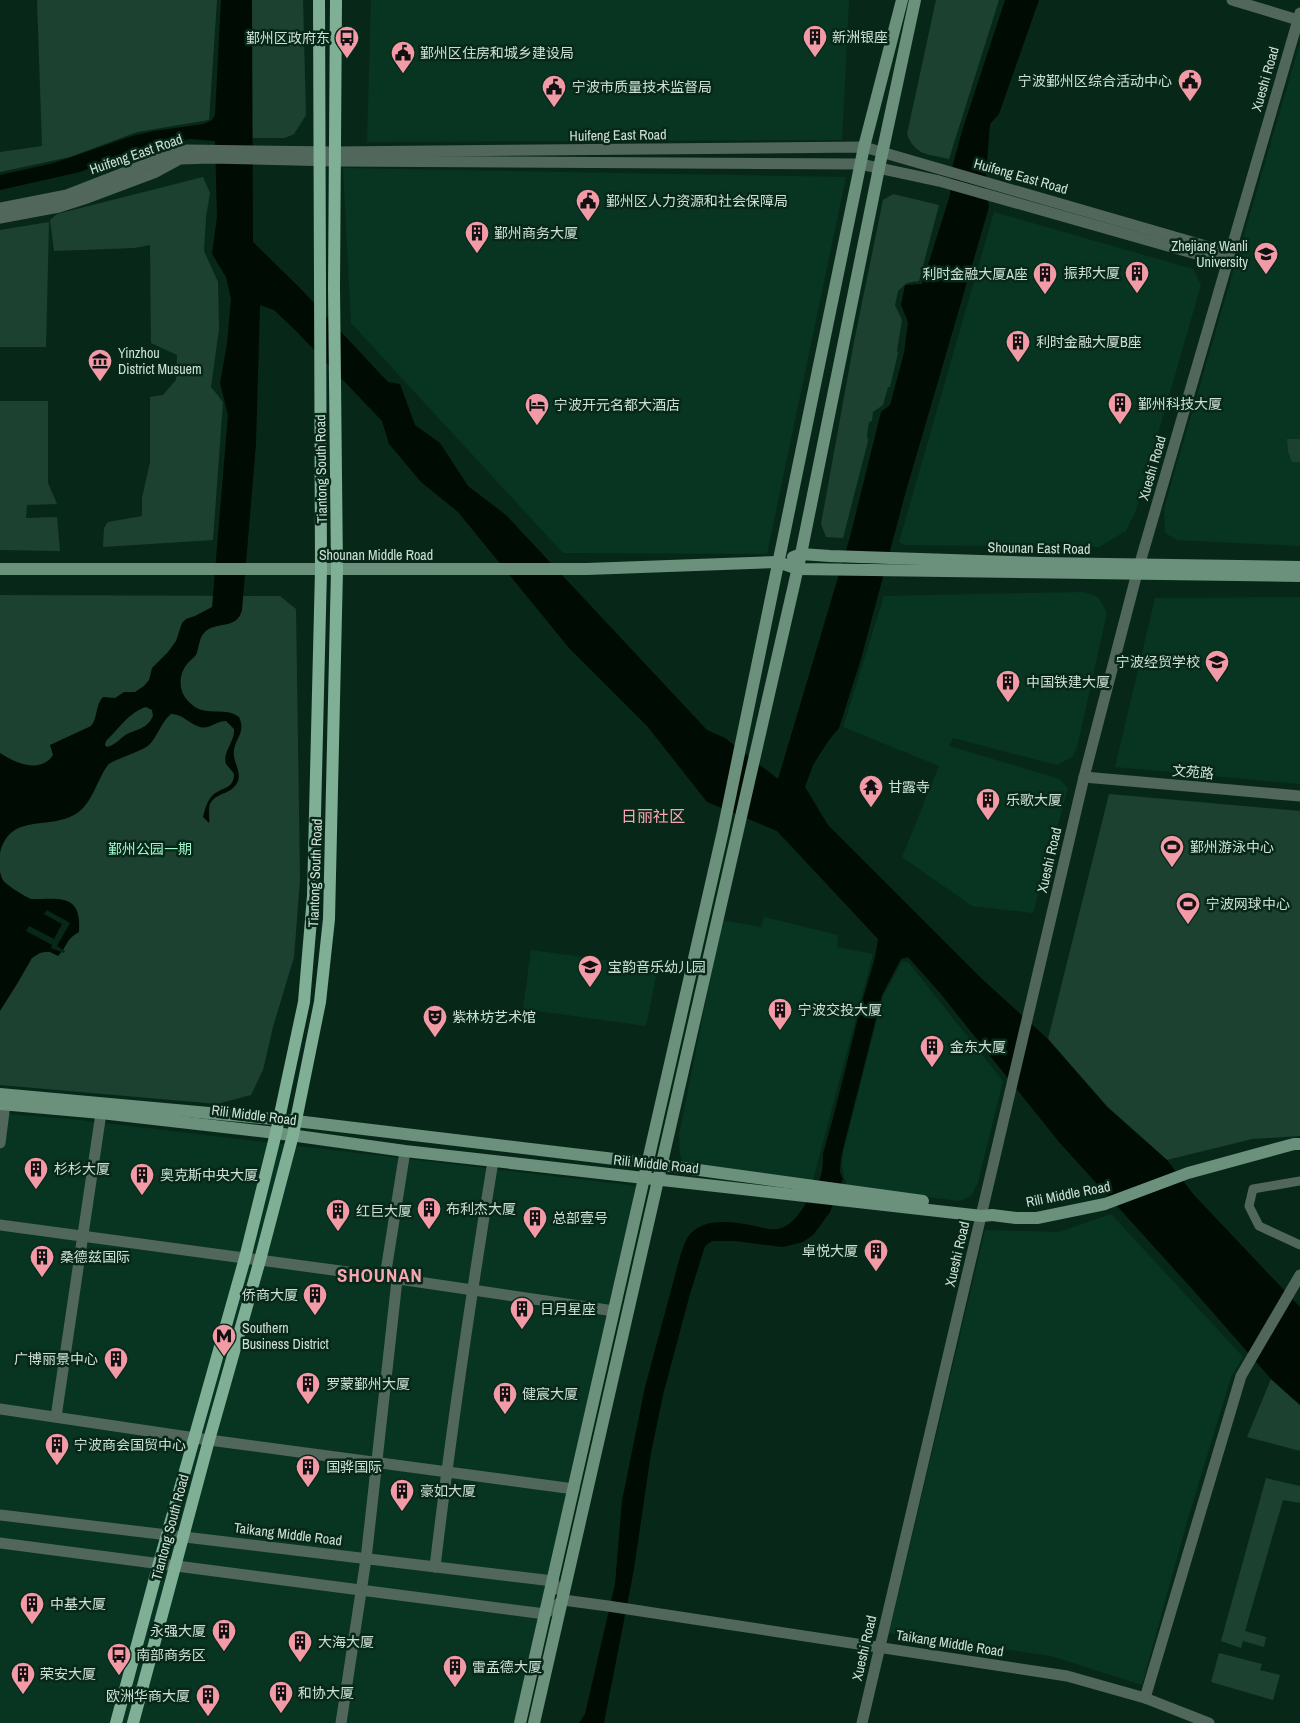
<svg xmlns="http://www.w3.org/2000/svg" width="1300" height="1723" font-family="'Archivo Narrow','Noto Sans SC',sans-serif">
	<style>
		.built { fill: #083422 }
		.green { fill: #1d4130 }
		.water { fill: #000b04; fill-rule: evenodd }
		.pier { fill: #072819 }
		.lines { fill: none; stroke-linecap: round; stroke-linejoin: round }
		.minor { stroke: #51675b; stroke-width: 9 }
		.tertiary { stroke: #51675b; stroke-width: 11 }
		.secondary { stroke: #6b907c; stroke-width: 12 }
		.primary { stroke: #7faf95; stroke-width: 12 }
		.labels { text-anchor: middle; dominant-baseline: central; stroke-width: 5; stroke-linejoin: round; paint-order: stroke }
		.poi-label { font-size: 14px; fill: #cee0d6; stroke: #072819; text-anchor: start }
		.street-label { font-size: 14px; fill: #cee0d6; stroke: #072819 }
		.park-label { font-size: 14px; fill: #a1f7ca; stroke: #072819 }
		.quarter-label { font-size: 16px; fill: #faa6b2; stroke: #072819 }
		.district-label { font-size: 19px; font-weight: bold; letter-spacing: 1px; fill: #faa6b2; stroke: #072819 }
	</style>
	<rect width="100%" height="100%" fill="#072819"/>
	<g class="built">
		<polygon points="371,0 849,0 842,140 367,142"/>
		<polygon points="1300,43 1300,546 1177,540 1165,533 1164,508"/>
		<polygon points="343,168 846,177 767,554 563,553 351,323"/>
		<polygon points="994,212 1193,269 1201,285 1136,510 1126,531 1099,547 905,545 899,542"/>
		<polygon points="1083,592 1098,597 1107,613 1077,748 1072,757 1057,765 953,738 949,746 1060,779 1068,789 1033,913 972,906 902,857 939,766 843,727 884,596"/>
		<polygon points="1300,597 1300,784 1115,767 1155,598"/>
		<polygon points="764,917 838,935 837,947 873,954 812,1184 683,1162 680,1155 679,1135 722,920 761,927"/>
		<polygon points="531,950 658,967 646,1026 523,1009"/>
		<polygon points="902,962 908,962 1003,1081 978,1182 971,1196 959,1201 847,1187 844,1176 842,1164 844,1149 883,996"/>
		<polygon points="0,1113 79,1120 636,1186 515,1723 0,1723"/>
		<polygon points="1111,1214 1243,1357 1231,1377 1187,1522 1142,1685 1051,1656 889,1633 985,1230 1059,1232"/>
	</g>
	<g class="green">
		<polygon points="37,0 217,0 209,120 137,132 70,157 0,172 0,152 42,146"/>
		<polygon points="248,0 303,0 306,115 294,134 285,138 252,138"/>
		<path d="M936,0H999L949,159C929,154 915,156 907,134Z"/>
		<polygon points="203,177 210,193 206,217 204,251 218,282 219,329 211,387 223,402 213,540 103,547 104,528 108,522 142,516 142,498 150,462 150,397 163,395 176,380 177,355 151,343 150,245 134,248 54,251 50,220 57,214"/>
		<polygon points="893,194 939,205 919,281 907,283 898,291 895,305 902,320 897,351 898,353 890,387 888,387 883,405 873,412 872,421 869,422 867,435 868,441 843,538 826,537 821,524 854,342 883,200"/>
		<polygon points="49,222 46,347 0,347 0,230"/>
		<polygon points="0,401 48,401 48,483 57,504 27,505 26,518 57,517 60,551 0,550"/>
		<polygon points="1287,439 1300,439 1300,462 1292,462 1288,452"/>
		<polygon points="0,595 280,596 296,609 300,880 294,957 273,1027 263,1070 251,1095 217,1104 0,1085"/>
		<polygon points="1109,794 1300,811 1300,1136 1252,1139 1167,1160 1107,1106 1048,1039"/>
		<polygon points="1271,1379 1300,1405 1300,1451 1247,1437"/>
		<polygon points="1266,1478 1300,1486 1300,1503 1283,1500 1245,1631 1266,1637 1264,1647 1243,1641 1241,1648 1221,1641"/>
		<polygon points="1219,1653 1262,1664 1260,1670 1280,1675 1273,1700 1211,1682"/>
	</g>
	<g class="water">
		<path d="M221,0H252L253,242L300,288L388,382L400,384L415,425L440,443L468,486L506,515L707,730L725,738L778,779L850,537L881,412L890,405L904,353L908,322L901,305L905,285L922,284L950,195L952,168L962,131L1005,0H1039L999,114L990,124L985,187L989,207L906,491L861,659L839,728L829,740L813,765L805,787L828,825L982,979L1048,1039L1107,1107L1167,1160L1194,1195L1300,1307V1405L1271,1379L1194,1291L1059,1142L940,993L908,957L901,959L882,995L841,1157L840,1172L843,1179L830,1212L814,1234L803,1242L783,1247L735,1241H712L705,1246L690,1294L663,1395L651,1453L634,1569L604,1723H579L585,1714L615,1584L622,1501L645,1387L681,1253C683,1248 685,1243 687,1238C702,1216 733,1222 755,1226C763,1228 773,1231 782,1228C794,1223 801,1211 808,1200C820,1180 823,1178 823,1154C837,1106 848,1058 860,1009C866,986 875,964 878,939L777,831L707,802L647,726L569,648L458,512L421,482L389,444L382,421L297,332L274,310L260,305L256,444L242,610C237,631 215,620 204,633C199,638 199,648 196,655C194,658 190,660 188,663C178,674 178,692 189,702C205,719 222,705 239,717C246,732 236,737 234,750C232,762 243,772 237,783C231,795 216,792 210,804C208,809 210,818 209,823L203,817C205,809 207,801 213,795C222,787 234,789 234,774C232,770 228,767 226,764C222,752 235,742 234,729L226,721C216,721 209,730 200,727C189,724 183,714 171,714C161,722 158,736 149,745C141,752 112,760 108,765C97,779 92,806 74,815C46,830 9,813 0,854V753C15,763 41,774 53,755L50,745L91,726C98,718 95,705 103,697L115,698L124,692H135L144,686L149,680L152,668L168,652L176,641L182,623L186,619L195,616L212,607L228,415L220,383L227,344L231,299L226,277L212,254L217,217L215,141L190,139L157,145L137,150L80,172L0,190V175L54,163L132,136L154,131L204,124L212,120L215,115ZM146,707L152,710L153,716C146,731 134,729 124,736C118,741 114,745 107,747L105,745L106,741C118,730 129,712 146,707Z"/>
		<path d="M0,872C1,874 1,878 3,880C6,885 26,897 31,899C60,899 82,893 79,932C65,940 68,946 58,956L50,952H45L40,953L32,958L17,984L0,1011Z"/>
	</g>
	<polygon class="pier" points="47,910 70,923 57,946 65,951 64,953 51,948 52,945 26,931 29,926 54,939 62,924 44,914"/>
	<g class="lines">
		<polyline class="minor" points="1300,1181 1253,1189 1249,1206 1259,1226 1300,1245"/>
		<g class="tertiary">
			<polyline points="1232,0 1298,20"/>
			<polyline points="0,208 67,195 162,158 187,150 335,152 864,147 1230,253"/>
			<polyline points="0,218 59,207 84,199 156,172 180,159 210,158 335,161 860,164 939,181 1228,263"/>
			<polyline points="1084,777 1300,796"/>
			<polyline points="0,1143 5,1104"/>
			<polyline points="0,1225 385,1277 614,1311"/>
			<polyline points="385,1277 405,1151"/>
			<polyline points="0,1409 209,1440 574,1489"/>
			<polyline points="56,1417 101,1113"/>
			<polyline points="0,1515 553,1581 557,1589"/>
			<polyline points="0,1543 545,1614 563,1600 608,1606 1067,1676 1145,1698 1209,1723"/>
			<path d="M435,1567C451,1431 471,1296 493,1161"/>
			<polyline points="1145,1698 1241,1376 1300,1275"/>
			<polyline points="341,1723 366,1559 397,1280"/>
			<polyline points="862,1723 1084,777 1137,573 1300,13"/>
		</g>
		<g class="secondary">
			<polyline points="793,557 801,554 830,556 1041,563 1300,567"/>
			<polyline points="0,569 587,569 778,562 798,569 1300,576"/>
			<polyline points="0,1094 296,1121 648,1163 923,1201"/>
			<polyline points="0,1104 101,1113 276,1133 405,1151 982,1216 992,1215 1016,1218 1037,1218 1105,1204 1188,1173 1294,1144 1300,1144"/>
			<polyline points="520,1723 723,831 864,147 902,0"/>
			<polyline points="534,1723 801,554 879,168 915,0"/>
		</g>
		<g class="primary">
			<polyline points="116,1723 159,1563 245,1258 276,1133 304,1002 313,896 321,570 319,0"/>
			<polyline points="133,1723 209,1440 260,1260 293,1135 320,1002 329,919 337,570 334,288 336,0"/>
		</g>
	</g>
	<defs>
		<symbol id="building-pin" viewBox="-11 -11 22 30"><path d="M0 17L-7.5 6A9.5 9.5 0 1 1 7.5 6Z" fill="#f39aa7" stroke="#072819"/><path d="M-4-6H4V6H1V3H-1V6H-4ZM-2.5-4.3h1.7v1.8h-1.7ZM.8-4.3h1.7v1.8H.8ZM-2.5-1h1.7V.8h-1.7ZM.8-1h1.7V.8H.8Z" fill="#111"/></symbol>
		<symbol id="bus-pin" viewBox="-11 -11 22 30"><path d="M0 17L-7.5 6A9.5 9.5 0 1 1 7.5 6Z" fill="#f39aa7" stroke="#072819"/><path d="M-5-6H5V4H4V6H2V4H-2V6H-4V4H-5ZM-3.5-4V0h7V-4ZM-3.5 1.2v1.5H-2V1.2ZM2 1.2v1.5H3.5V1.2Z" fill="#111"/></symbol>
		<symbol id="civic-pin" viewBox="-11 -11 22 30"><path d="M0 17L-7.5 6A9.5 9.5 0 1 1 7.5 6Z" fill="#f39aa7" stroke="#072819"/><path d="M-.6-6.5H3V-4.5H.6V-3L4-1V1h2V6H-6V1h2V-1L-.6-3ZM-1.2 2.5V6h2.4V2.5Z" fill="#111"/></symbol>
		<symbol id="university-pin" viewBox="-11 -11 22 30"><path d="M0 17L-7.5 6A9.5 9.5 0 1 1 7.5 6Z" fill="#f39aa7" stroke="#072819"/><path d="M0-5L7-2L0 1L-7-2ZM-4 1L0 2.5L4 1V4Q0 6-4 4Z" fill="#111"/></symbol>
		<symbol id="museum-pin" viewBox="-11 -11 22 30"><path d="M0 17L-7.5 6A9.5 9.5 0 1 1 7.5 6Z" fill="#f39aa7" stroke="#072819"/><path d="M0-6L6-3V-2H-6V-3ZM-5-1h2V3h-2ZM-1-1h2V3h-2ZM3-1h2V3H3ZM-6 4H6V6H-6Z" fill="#111"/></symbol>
		<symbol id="hotel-pin" viewBox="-11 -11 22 30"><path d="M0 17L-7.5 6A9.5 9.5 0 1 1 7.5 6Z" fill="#f39aa7" stroke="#072819"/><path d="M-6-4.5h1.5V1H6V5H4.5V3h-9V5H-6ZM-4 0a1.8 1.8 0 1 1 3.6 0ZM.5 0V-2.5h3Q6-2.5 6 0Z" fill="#111"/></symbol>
		<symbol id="school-pin" viewBox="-11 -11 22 30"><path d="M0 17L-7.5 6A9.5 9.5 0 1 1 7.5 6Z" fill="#f39aa7" stroke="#072819"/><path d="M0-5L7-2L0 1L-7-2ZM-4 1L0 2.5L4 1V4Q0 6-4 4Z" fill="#111"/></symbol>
		<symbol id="temple-pin" viewBox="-11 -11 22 30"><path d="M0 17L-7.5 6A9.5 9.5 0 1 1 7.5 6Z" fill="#f39aa7" stroke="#072819"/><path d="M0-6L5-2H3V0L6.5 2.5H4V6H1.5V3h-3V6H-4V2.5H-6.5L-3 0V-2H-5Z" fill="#111"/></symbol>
		<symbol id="stadium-pin" viewBox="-11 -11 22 30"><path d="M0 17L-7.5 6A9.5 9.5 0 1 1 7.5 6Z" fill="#f39aa7" stroke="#072819"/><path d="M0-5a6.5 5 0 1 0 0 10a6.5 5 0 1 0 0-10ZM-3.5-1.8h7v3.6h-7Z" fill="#111"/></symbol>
		<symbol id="theatre-pin" viewBox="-11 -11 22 30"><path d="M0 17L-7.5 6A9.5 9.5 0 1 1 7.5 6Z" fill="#f39aa7" stroke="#072819"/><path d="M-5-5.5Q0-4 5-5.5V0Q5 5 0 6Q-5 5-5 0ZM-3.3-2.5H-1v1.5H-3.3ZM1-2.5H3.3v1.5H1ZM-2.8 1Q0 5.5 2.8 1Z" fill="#111"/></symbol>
		<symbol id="metro-pin" viewBox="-11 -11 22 30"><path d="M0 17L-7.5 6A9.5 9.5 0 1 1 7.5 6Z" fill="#f39aa7" stroke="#072819"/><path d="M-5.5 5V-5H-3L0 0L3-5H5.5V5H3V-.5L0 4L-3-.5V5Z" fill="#111"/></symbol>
	</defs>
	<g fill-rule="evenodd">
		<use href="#building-pin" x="801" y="23" width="28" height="38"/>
		<use href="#bus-pin" x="333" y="24" width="28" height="38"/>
		<use href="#civic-pin" x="389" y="39" width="28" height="38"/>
		<use href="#civic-pin" x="1176" y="67" width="28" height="38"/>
		<use href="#civic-pin" x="540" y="73" width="28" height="38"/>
		<use href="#civic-pin" x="574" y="187" width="28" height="38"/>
		<use href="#building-pin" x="463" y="219" width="28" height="38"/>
		<use href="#university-pin" x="1252" y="240" width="28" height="38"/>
		<use href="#building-pin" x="1123" y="259" width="28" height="38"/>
		<use href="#building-pin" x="1031" y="260" width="28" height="38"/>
		<use href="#building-pin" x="1004" y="328" width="28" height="38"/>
		<use href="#museum-pin" x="86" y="347" width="28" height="38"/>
		<use href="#building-pin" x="1106" y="390" width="28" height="38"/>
		<use href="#hotel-pin" x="523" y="391" width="28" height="38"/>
		<use href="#school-pin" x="1203" y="648" width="28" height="38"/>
		<use href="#building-pin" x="994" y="668" width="28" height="38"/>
		<use href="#temple-pin" x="857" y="773" width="28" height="38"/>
		<use href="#building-pin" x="974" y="786" width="28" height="38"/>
		<use href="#stadium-pin" x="1158" y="833" width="28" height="38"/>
		<use href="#stadium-pin" x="1174" y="890" width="28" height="38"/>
		<use href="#school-pin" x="576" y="953" width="28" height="38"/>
		<use href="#building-pin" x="766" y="996" width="28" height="38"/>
		<use href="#theatre-pin" x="421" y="1003" width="28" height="38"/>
		<use href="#building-pin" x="918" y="1033" width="28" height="38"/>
		<use href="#building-pin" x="22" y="1155" width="28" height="38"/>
		<use href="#building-pin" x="128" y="1161" width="28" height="38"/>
		<use href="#building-pin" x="415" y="1195" width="28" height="38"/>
		<use href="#building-pin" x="324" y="1197" width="28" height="38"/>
		<use href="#building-pin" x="521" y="1204" width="28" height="38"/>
		<use href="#building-pin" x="862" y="1237" width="28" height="38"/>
		<use href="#building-pin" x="28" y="1243" width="28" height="38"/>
		<use href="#building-pin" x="301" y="1281" width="28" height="38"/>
		<use href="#building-pin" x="508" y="1295" width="28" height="38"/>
		<use href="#metro-pin" x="210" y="1322" width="28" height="38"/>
		<use href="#building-pin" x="102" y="1345" width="28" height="38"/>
		<use href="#building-pin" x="294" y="1370" width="28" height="38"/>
		<use href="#building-pin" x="491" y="1380" width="28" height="38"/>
		<use href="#building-pin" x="43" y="1431" width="28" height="38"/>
		<use href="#building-pin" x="294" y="1453" width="28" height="38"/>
		<use href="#building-pin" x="388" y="1477" width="28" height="38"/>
		<use href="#building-pin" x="18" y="1590" width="28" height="38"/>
		<use href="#building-pin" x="210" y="1617" width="28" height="38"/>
		<use href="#building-pin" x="286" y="1628" width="28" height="38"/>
		<use href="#bus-pin" x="105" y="1641" width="28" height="38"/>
		<use href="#building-pin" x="441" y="1653" width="28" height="38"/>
		<use href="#building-pin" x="9" y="1660" width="28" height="38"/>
		<use href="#building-pin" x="267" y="1679" width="28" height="38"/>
		<use href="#building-pin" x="194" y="1682" width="28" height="38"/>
	</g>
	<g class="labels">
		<g class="poi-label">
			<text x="832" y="37">新洲银座</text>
			<text x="330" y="38" text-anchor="end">鄞州区政府东</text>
			<text x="420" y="53">鄞州区住房和城乡建设局</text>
			<text x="1172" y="81" text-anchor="end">宁波鄞州区综合活动中心</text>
			<text x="572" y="87">宁波市质量技术监督局</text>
			<text x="606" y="201">鄞州区人力资源和社会保障局</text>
			<text x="494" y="233">鄞州商务大厦</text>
			<text x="1248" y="246" text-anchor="end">Zhejiang Wanli<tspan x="1248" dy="16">University</tspan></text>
			<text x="1120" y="273" text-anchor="end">振邦大厦</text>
			<text x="1028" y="274" text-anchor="end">利时金融大厦A座</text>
			<text x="1036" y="342">利时金融大厦B座</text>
			<text x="118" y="353">Yinzhou<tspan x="118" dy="16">District Musuem</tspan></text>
			<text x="1138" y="404">鄞州科技大厦</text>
			<text x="554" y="405">宁波开元名都大酒店</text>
			<text x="1200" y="662" text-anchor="end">宁波经贸学校</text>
			<text x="1026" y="682">中国铁建大厦</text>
			<text x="888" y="787">甘露寺</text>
			<text x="1006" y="800">乐歌大厦</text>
			<text x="1190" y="847">鄞州游泳中心</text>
			<text x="1206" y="904">宁波网球中心</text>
			<text x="608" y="967">宝韵音乐幼儿园</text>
			<text x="798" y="1010">宁波交投大厦</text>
			<text x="452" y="1017">紫林坊艺术馆</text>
			<text x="950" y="1047">金东大厦</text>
			<text x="54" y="1169">杉杉大厦</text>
			<text x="160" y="1175">奥克斯中央大厦</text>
			<text x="446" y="1209">布利杰大厦</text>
			<text x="356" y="1211">红巨大厦</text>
			<text x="552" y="1218">总部壹号</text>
			<text x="858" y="1251" text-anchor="end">卓悦大厦</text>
			<text x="60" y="1257">桑德兹国际</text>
			<text x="298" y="1295" text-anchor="end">侨商大厦</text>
			<text x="540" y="1309">日月星座</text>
			<text x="242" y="1328">Southern<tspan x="242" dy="16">Business District</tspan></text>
			<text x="98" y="1359" text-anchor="end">广博丽景中心</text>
			<text x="326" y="1384">罗蒙鄞州大厦</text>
			<text x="522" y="1394">健宸大厦</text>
			<text x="74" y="1445">宁波商会国贸中心</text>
			<text x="326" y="1467">国骅国际</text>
			<text x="420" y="1491">豪如大厦</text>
			<text x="50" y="1604">中基大厦</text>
			<text x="206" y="1631" text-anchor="end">永强大厦</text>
			<text x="318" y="1642">大海大厦</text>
			<text x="136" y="1655">南部商务区</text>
			<text x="472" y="1667">雷孟德大厦</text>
			<text x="40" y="1674">荣安大厦</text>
			<text x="298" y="1693">和协大厦</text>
			<text x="190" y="1696" text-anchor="end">欧洲华商大厦</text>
		</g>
		<g class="street-label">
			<text transform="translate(1265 79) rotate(-74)">Xueshi Road</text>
			<text transform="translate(618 135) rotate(-1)">Huifeng East Road</text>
			<text transform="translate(136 154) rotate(-19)">Huifeng East Road</text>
			<text transform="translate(1021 176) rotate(16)">Huifeng East Road</text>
			<text transform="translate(1152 468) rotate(-74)">Xueshi Road</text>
			<text transform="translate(321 469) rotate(-91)">Tiantong South Road</text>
			<text transform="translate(1039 548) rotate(1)">Shounan East Road</text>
			<text x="376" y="555">Shounan Middle Road</text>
			<text transform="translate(1193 772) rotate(5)">文苑路</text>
			<text transform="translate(1049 860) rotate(-77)">Xueshi Road</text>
			<text transform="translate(315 873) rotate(-88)">Tiantong South Road</text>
			<text transform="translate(254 1115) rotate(7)">Rili Middle Road</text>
			<text transform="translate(656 1164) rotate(6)">Rili Middle Road</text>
			<text transform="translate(1068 1194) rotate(-11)">Rili Middle Road</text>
			<text transform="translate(957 1254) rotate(-77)">Xueshi Road</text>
			<text transform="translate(170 1527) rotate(-75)">Tiantong South Road</text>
			<text transform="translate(288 1534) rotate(7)">Taikang Middle Road</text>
			<text transform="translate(950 1643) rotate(9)">Taikang Middle Road</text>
			<text transform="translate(864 1648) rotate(-77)">Xueshi Road</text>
		</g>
		<g class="park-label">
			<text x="150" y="849">鄞州公园一期</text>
		</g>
		<g class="quarter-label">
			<text x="653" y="816">日丽社区</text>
		</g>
		<g class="district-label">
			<text x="380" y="1275">SHOUNAN</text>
		</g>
	</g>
</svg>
